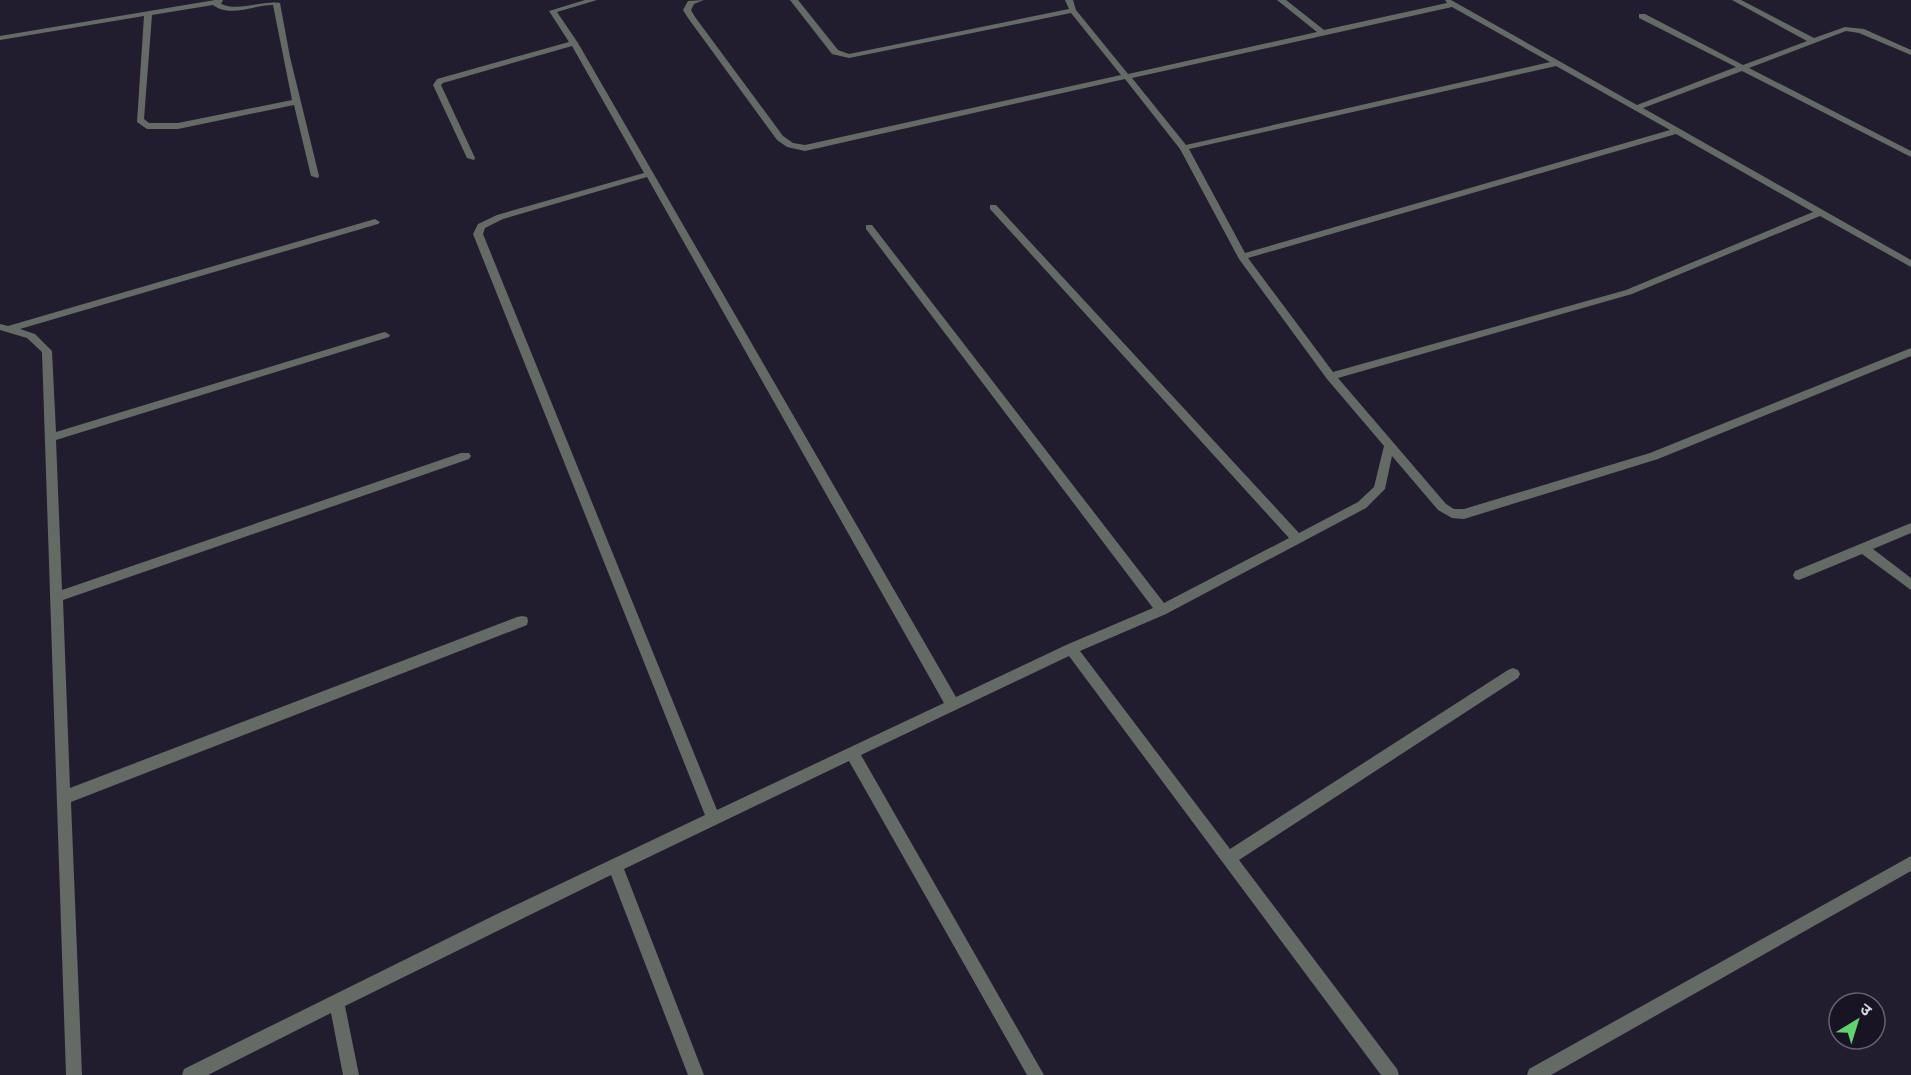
<svg xmlns="http://www.w3.org/2000/svg" width="1911" height="1075" font-family="'Open Sans','Noto Sans Devanagari',sans-serif">
	<style>
		.lines { fill: none; stroke-linecap: round; stroke-linejoin: round }
		.street { fill: #646b64; fill-rule: evenodd }
	</style>
	<rect width="100%" height="100%" fill="#211d2e"/>
	<g class="lines">
		<g class="street">
			<path d="M215,0H223L221,4C240,12 262,0 280,3L290,57L319,176L318,178L311,176L294,105L178,129H147L137,122L144,16L0,40V36ZM213,5C230,18 253,5 273,5L292,100L178,123H149L144,119L152,15Z"/>
			<path d="M585,0H597L557,12L578,43L956,697L1066,645L1153,608L866,229V225H872L1164,603L1289,538L990,209V205H996L1299,533L1358,502L1374,487L1384,446L1327,379L1239,259L1180,149L1125,79L805,151L787,147L777,140L688,18L683,10L688,1L704,0L694,4L691,10L695,17L783,136L793,143L805,145L1121,75L1071,13L849,58L832,54L790,0H798L838,50L849,54L1069,9L1065,0H1073L1076,10L1128,74L1317,32L1277,0H1286L1324,30L1447,3L1445,0H1451L1637,105L1736,67L1639,18V14H1645L1743,65L1807,41L1732,0H1741L1814,38L1845,27L1864,29L1911,50V55L1859,33L1846,31L1749,68L1911,151V157L1742,71L1643,108L1911,260V267L1820,216L1632,294L1338,378L1446,504L1454,509H1464L1650,453L1911,348V356L1658,459L1464,519L1452,518L1438,510L1392,456L1385,489L1366,508L1166,614L1080,651L1230,849L1508,670L1513,668L1518,670L1520,674L1518,678L1239,860L1397,1069L1399,1075H1381L1069,656L861,755L1044,1075H1027L849,761L624,869L704,1075H688L611,875L345,1006L359,1075H343L331,1013L208,1075H182L184,1069L497,914L705,815L473,234L478,224L497,215L644,173L572,46L443,83L441,85L475,158L474,160L467,158L433,85L437,79L569,42L549,11ZM1452,7L1550,62L1186,145L1132,78ZM1556,66L1670,130L1245,253L1189,149ZM1676,134L1813,212L1626,290L1333,372L1248,258ZM647,177L944,703L717,810L483,234L485,228L503,219Z"/>
			<polygon points="375,219 380,222 378,224 20,329 35,334 52,351 56,432 381,333 385,332 390,335 389,337 56,440 62,590 461,453 469,453 471,456 469,459 63,600 70,788 517,617 522,616 527,617 528,621 527,625 71,802 82,1075 66,1075 42,352 27,338 0,330 0,324 8,326"/>
			<polygon points="1911,523 1911,533 1873,549 1911,578 1911,590 1862,554 1799,580 1795,579 1793,575 1795,571"/>
			<polygon points="1911,856 1911,871 1551,1075 1527,1075 1529,1069"/>
		</g>
	</g>
	<g transform="translate(1857 1021) rotate(38)"><circle r="28" fill="#181424" stroke="#656270" stroke-width="1.5"/>
	<path d="M0-4.5L10 22L0 15L-10 22Z" fill="#5ed56c"/>
	<text y="-9" font-size="16" font-weight="bold" text-anchor="middle" fill="#d8d6e1">उ</text>
	</g>
</svg>
